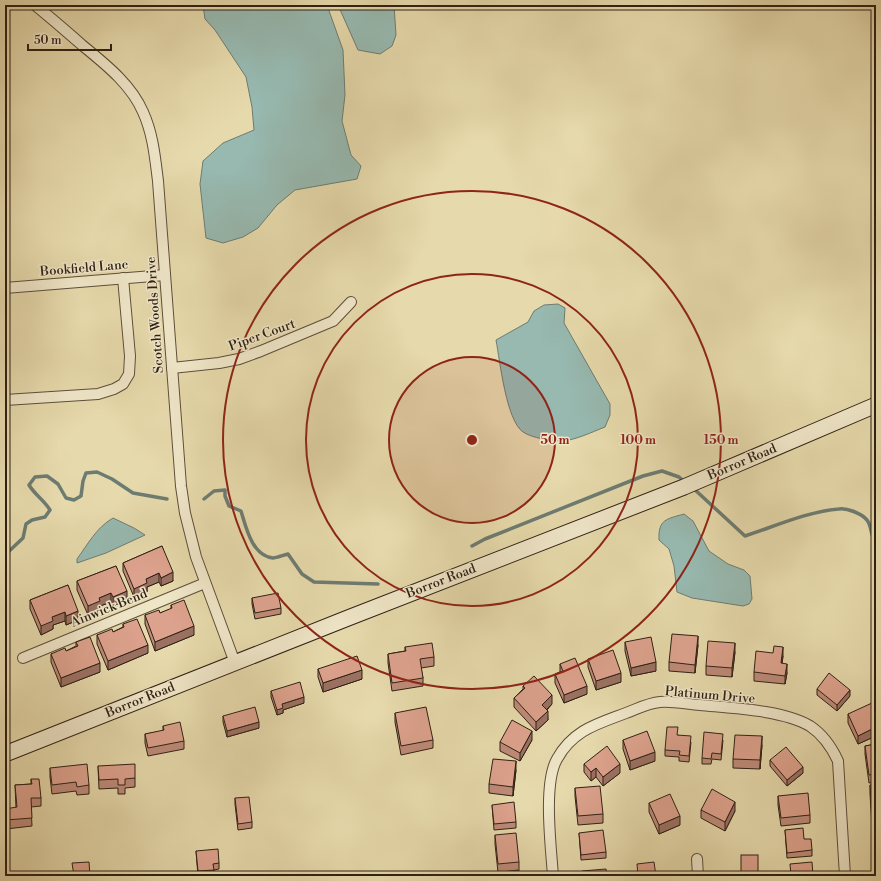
<svg xmlns="http://www.w3.org/2000/svg" width="881" height="881" font-family="'Libre Bodoni',serif">
	<style>
		.water { fill: #97b9b0; stroke: #6d7c72 }
		.lines { fill: none; stroke-linecap: round; stroke-linejoin: round }
		.stream { stroke: #6d7c72; stroke-width: 3.5 }
		.street-casing { stroke: #5d4e3a; stroke-width: 12 }
		.secondary-casing { stroke: #2f2014; stroke-width: 17 }
		.street { stroke: #efe6c8; stroke-width: 10 }
		.secondary { stroke: #efe6c8; stroke-width: 15 }
		.wall { fill: #be8b79; stroke: #2f2014 }
		.shaded-wall { fill: #9b7163; stroke: #2f2014 }
		.building { fill: #dda28d; stroke: #2f2014 }
		.ring { fill: none; stroke: #8f2418; stroke-width: 2 }
		.labels { text-anchor: middle; dominant-baseline: central; stroke-width: 3; stroke-linejoin: round; paint-order: stroke }
		.street-label { font-size: 13px; fill: #2f2014; stroke: #efe6c8 }
		.centre { fill: #8f2418; stroke: #efe6c8; stroke-width: 2 }
		.ring-label { font-size: 12px; text-anchor: middle; font-weight: bold; fill: #8f2418; stroke: #efe6c8; stroke-width: 3; stroke-linejoin: round; paint-order: stroke }
	</style>
	<rect width="100%" height="100%" fill="#e6d9ab"/>
	<filter id="stains"><feTurbulence type="fractalNoise" baseFrequency=".005" numOctaves="4"/><feColorMatrix values="0 0 0 0 .2 0 0 0 0 .09 0 0 0 0 .02 0 0 0 .5 -.17"/></filter>
	<radialGradient id="worn" r=".72"><stop offset=".6" stop-color="#630" stop-opacity="0"/><stop offset="1" stop-color="#630" stop-opacity=".3"/></radialGradient>
	<g class="water">
		<polygon points="203,5 324,5 328,8 343,50 345,95 342,121 351,155 361,166 357,179 295,190 277,205 258,228 243,237 223,243 206,238 200,184 203,161 223,143 254,130 252,107 246,77 215,30 205,19"/>
		<polygon points="338,5 394,5 396,35 392,46 380,54 358,50"/>
		<path d="M558,304L565,308L564,323L610,404V415L605,427C592,432 576,440 562,441C551,441 532,438 523,432C506,420 500,361 496,340L528,322L534,311L544,305Z"/>
		<path d="M684,514L693,521L709,551L728,564L744,570L750,576L752,599L749,604L743,606L692,598L677,592L674,566L669,549L659,540C658,519 667,519 684,514Z"/>
		<path d="M113,518L134,528L145,535L106,553L77,563V559C88,544 96,528 113,518Z"/>
	</g>
	<g class="lines">
		<g class="stream">
			<path d="M693,488L745,536C773,527 809,511 839,509C847,508 861,513 867,520C872,526 870,536 876,542"/>
			<path d="M204,499L214,491L225,490V496L229,506L241,511C246,527 252,556 273,558C277,558 283,555 288,554L302,574L314,582L378,584"/>
			<polyline points="472,546 485,539 643,476 662,471 679,477 685,482"/>
			<path d="M5,555L23,538L26,524L32,520L45,517L50,510C44,500 35,495 29,485L35,477L47,476L58,484L66,498L74,500L81,496L83,481L86,473L97,472L112,479L133,493L167,499"/>
		</g>
		<defs>
			<g id="street">
				<path d="M35,5C51,18 66,31 82,45C105,64 131,84 143,112C153,134 155,157 158,181L181,486L185,513L196,557L235,663"/>
				<polyline points="5,288 165,275"/>
				<polyline points="172,368 219,363 239,359 261,351 333,321 351,302"/>
				<polyline points="5,400 98,394 114,389 123,384 129,374 130,356 123,278"/>
				<polyline points="23,658 205,583"/>
				<polyline points="697,859 698,876"/>
				<path d="M553,876C551,847 543,783 557,759C573,730 597,724 626,713C637,709 648,703 660,702C673,701 687,704 700,705C731,708 783,710 810,726C822,734 832,748 838,761L845,876"/>
			</g>
			<polyline id="secondary" points="5,754 348,618 684,487 876,405"/>
		</defs>
		<use href="#street" class="street-casing"/>
		<use href="#secondary" class="secondary-casing"/>
		<use href="#street" class="street"/>
		<use href="#secondary" class="secondary"/>
	</g>
	<g class="wall">
		<polygon points="162,546 173,581 161,586 159,582 147,587 147,592 134,597 123,571 123,563"/>
		<polygon points="116,566 127,600 113,606 111,602 100,606 100,610 88,615 77,590 77,581"/>
		<polygon points="68,585 78,620 66,625 65,621 53,625 53,629 41,635 30,609 30,600"/>
		<polygon points="252,598 281,608 281,614 255,619 252,604"/>
		<polygon points="171,605 194,635 155,651 145,624 145,615 160,613 171,609"/>
		<polygon points="123,624 148,653 108,670 97,644 97,635 113,632 123,627"/>
		<polygon points="76,642 100,672 61,687 51,662 51,654 66,651 76,646"/>
		<polygon points="625,642 656,671 631,676 625,651"/>
		<polygon points="698,645 695,673 669,671 669,662"/>
		<polygon points="405,647 434,657 434,666 421,668 423,678 423,686 392,691 388,663 388,654 405,651"/>
		<polygon points="735,652 732,677 706,675 706,666"/>
		<polygon points="783,656 782,663 787,673 785,684 754,681 754,672"/>
		<polygon points="588,659 621,682 596,690 588,667"/>
		<polygon points="560,664 587,694 564,703 555,683 555,674 560,672"/>
		<polygon points="318,669 362,679 323,692 318,677"/>
		<polygon points="523,686 552,704 547,710 548,720 536,731 514,707 514,698 523,689"/>
		<polygon points="817,689 850,696 837,711 817,695"/>
		<polygon points="271,691 304,703 283,710 283,713 277,715 271,697"/>
		<polygon points="876,712 876,736 858,744 848,723 848,714"/>
		<polygon points="395,713 433,740 433,748 401,755 395,722"/>
		<polygon points="223,716 259,728 227,737 223,722"/>
		<polygon points="163,726 184,741 184,749 148,756 145,743 145,734 163,731"/>
		<polygon points="678,735 691,742 689,762 679,761 679,757 665,756 665,750"/>
		<polygon points="532,740 520,761 500,751 500,742"/>
		<polygon points="623,740 655,761 630,770 623,749"/>
		<polygon points="723,740 721,760 712,759 711,764 702,764 702,758"/>
		<polygon points="876,744 876,782 869,783 865,754 865,746"/>
		<polygon points="762,745 760,769 733,768 733,759"/>
		<polygon points="770,760 803,773 787,786 770,766"/>
		<polygon points="584,764 620,773 603,786 596,777 591,781 584,772"/>
		<polygon points="98,766 135,778 135,787 125,788 125,794 118,794 118,788 99,789"/>
		<polygon points="50,768 89,785 89,794 77,795 76,791 52,794 50,777"/>
		<polygon points="516,770 513,796 489,793 489,784"/>
		<polygon points="31,779 41,798 41,806 31,807 32,826 6,829 5,809 16,808 15,785 31,784"/>
		<polygon points="870,785 876,785 876,826 872,826 870,794"/>
		<polygon points="575,788 603,814 603,823 578,825 575,796"/>
		<polygon points="778,796 810,815 810,823 781,826 778,805"/>
		<polygon points="235,798 252,822 252,828 238,830 235,804"/>
		<polygon points="649,803 680,825 659,834 649,812"/>
		<polygon points="492,805 516,822 516,828 494,830"/>
		<polygon points="701,810 735,811 725,831 701,818"/>
		<polygon points="785,830 804,839 812,850 812,856 787,858"/>
		<polygon points="579,833 606,852 606,858 581,860"/>
		<polygon points="872,833 876,833 876,865 875,865"/>
		<polygon points="495,835 519,862 519,871 498,872 495,844"/>
		<polygon points="196,851 219,863 219,869 214,870 214,876 198,876"/>
	</g>
	<g class="shaded-wall">
		<polygon points="173,572 173,581 161,586 161,578"/>
		<polygon points="159,573 159,582 147,587 147,592 134,597 134,589 146,579"/>
		<polygon points="127,591 127,600 113,606 113,597"/>
		<polygon points="111,593 111,602 100,606 100,610 88,615 88,606 99,598"/>
		<polygon points="78,611 78,620 66,625 66,616"/>
		<polygon points="65,612 65,621 53,625 53,629 41,635 41,626 52,617"/>
		<polygon points="194,626 194,635 155,651 155,642"/>
		<polygon points="698,636 698,645 695,673 695,665"/>
		<polygon points="735,643 735,652 732,677 732,668"/>
		<polygon points="148,645 148,653 108,670 108,661"/>
		<polygon points="783,647 783,656 781,672 781,663"/>
		<polygon points="656,662 656,671 631,676 631,668"/>
		<polygon points="100,663 100,672 61,687 61,678"/>
		<polygon points="787,664 787,673 785,684 785,676"/>
		<polygon points="362,670 362,679 323,692 323,683"/>
		<polygon points="621,673 621,682 596,690 596,681"/>
		<polygon points="587,686 587,694 564,703 564,695"/>
		<polygon points="850,690 850,696 837,711 837,705"/>
		<polygon points="552,695 552,704 542,714 542,705"/>
		<polygon points="304,697 304,703 283,710 283,713 277,715 277,710 282,704"/>
		<polygon points="548,711 548,720 536,731 536,722"/>
		<polygon points="259,722 259,728 227,737 227,731"/>
		<polygon points="876,727 876,736 858,744 858,736"/>
		<polygon points="532,731 532,740 520,761 520,753"/>
		<polygon points="762,736 762,745 760,769 760,760"/>
		<polygon points="655,752 655,761 630,770 630,761"/>
		<polygon points="516,761 516,770 513,796 513,787"/>
		<polygon points="620,764 620,773 603,786 603,777"/>
		<polygon points="803,767 803,773 787,786 787,780"/>
		<polygon points="596,768 596,777 591,781 591,772"/>
		<polygon points="735,802 735,811 725,831 725,822"/>
		<polygon points="680,816 680,825 659,834 659,825"/>
	</g>
	<g class="building">
		<polygon points="162,546 173,572 161,578 159,573 146,579 147,583 134,589 123,563"/>
		<polygon points="116,566 127,591 113,597 111,593 99,598 100,601 88,606 77,581"/>
		<polygon points="68,585 78,611 66,616 65,612 52,617 53,621 41,626 30,600"/>
		<polygon points="278,593 281,608 255,613 252,598"/>
		<polygon points="184,600 194,626 155,642 145,615 159,610 160,613 172,608 171,605"/>
		<polygon points="137,619 148,645 108,661 97,635 112,629 113,632 124,627 123,624"/>
		<polygon points="672,634 698,636 695,665 669,662"/>
		<polygon points="90,637 100,663 61,678 51,654 65,648 66,651 78,646 76,642"/>
		<polygon points="651,637 656,662 631,668 625,642"/>
		<polygon points="708,641 735,643 732,668 706,666"/>
		<polygon points="432,643 434,657 420,659 423,678 392,683 388,654 406,651 405,647"/>
		<polygon points="774,646 783,647 781,663 787,664 785,676 754,672 756,651 773,653"/>
		<polygon points="613,650 621,673 596,681 588,659"/>
		<polygon points="357,656 362,670 323,683 318,669"/>
		<polygon points="575,658 587,686 564,695 555,674 563,671 560,664"/>
		<polygon points="829,673 850,690 837,705 817,689"/>
		<polygon points="534,676 552,695 542,705 548,711 536,722 514,698 525,688 523,686"/>
		<polygon points="300,682 304,697 282,704 283,708 277,710 271,691"/>
		<polygon points="872,703 876,712 876,727 858,736 848,714"/>
		<polygon points="255,707 259,722 227,731 223,716"/>
		<polygon points="426,707 433,740 401,746 395,713"/>
		<polygon points="512,720 532,731 520,753 500,742"/>
		<polygon points="180,722 184,741 148,748 145,734 164,730 163,726"/>
		<polygon points="667,727 678,727 677,735 691,736 689,756 679,755 680,751 665,750"/>
		<polygon points="647,731 655,752 630,761 623,740"/>
		<polygon points="704,732 723,734 721,754 712,753 711,759 702,758"/>
		<polygon points="735,735 762,736 760,760 733,759"/>
		<polygon points="876,744 876,774 869,775 865,746"/>
		<polygon points="607,746 620,764 603,777 596,768 591,772 584,764"/>
		<polygon points="786,747 803,767 787,780 770,760"/>
		<polygon points="493,759 516,761 513,787 489,784"/>
		<polygon points="87,764 89,785 77,787 76,782 52,785 50,768"/>
		<polygon points="135,764 135,778 125,779 125,785 118,785 118,779 99,780 98,766"/>
		<polygon points="31,779 39,779 41,798 31,798 32,818 6,820 5,809 17,807 15,785 32,784"/>
		<polygon points="870,785 876,785 876,817 872,817"/>
		<polygon points="600,786 603,814 578,816 575,788"/>
		<polygon points="712,789 735,802 725,822 701,810"/>
		<polygon points="808,793 810,815 781,818 778,796"/>
		<polygon points="670,794 680,816 659,825 649,803"/>
		<polygon points="249,797 252,822 238,824 235,798"/>
		<polygon points="514,802 516,822 494,824 492,805"/>
		<polygon points="803,828 804,839 811,839 812,850 787,853 785,830"/>
		<polygon points="603,830 606,852 581,855 579,833"/>
		<polygon points="516,833 519,862 498,864 495,835"/>
		<polygon points="872,833 876,833 876,859 875,859"/>
		<polygon points="218,849 219,863 213,864 214,870 198,871 196,851"/>
		<rect x="741" y="855" width="17" height="21"/>
		<polygon points="89,862 90,876 74,876 72,863"/>
		<polygon points="654,862 656,876 638,876 637,864"/>
		<polygon points="812,862 813,876 791,876 790,864"/>
		<polygon points="606,869 607,876 582,876 582,871"/>
		<polygon points="518,870 518,876 494,876 494,873"/>
	</g>
	<circle cx="472" cy="440" r="83" fill="#8f2418" fill-opacity=".12"/>
	<g class="ring">
		<circle cx="472" cy="440" r="83"/>
		<circle cx="472" cy="440" r="166"/>
		<circle cx="472" cy="440" r="249"/>
	</g>
	<g class="labels">
		<g class="street-label">
			<text transform="translate(84 268) rotate(-5)">Bookfield Lane</text>
			<text transform="translate(155 315) rotate(-94)">Scotch Woods Drive</text>
			<text transform="translate(262 335) rotate(-20)">Piper Court</text>
			<text transform="translate(742 462) rotate(-23)">Borror Road</text>
			<text transform="translate(441 581) rotate(-21)">Borror Road</text>
			<text transform="translate(109 608) rotate(-22)">Ainwick Bend</text>
			<text transform="translate(710 695) rotate(5)">Platinum Drive</text>
			<text transform="translate(140 700) rotate(-22)">Borror Road</text>
		</g>
	</g>
	<circle cx="472" cy="440" r="6" class="centre"/>
	<g class="ring-label">
		<text x="555" y="444">50 m</text>
		<text x="638" y="444">100 m</text>
		<text x="721" y="444">150 m</text>
	</g>
	<rect width="881" height="881" fill="none" stroke="#e6d9ab" stroke-width="20"/>
	<rect x="6" y="6" width="869" height="869" fill="none" stroke="#2f2014" stroke-width="2"/>
	<rect x="10" y="10" width="861" height="861" fill="none" stroke="#2f2014"/>
	<path d="M28 44v6h83v-6" fill="none" stroke="#2f2014" stroke-width="2"/>
	<text x="34" y="44" font-size="12" fill="#2f2014" stroke="#efe6c8" stroke-width="3" paint-order="stroke">50 m</text>
	<rect width="100%" height="100%" filter="url(#stains)"/>
	<rect width="100%" height="100%" fill="url(#worn)"/>
</svg>
